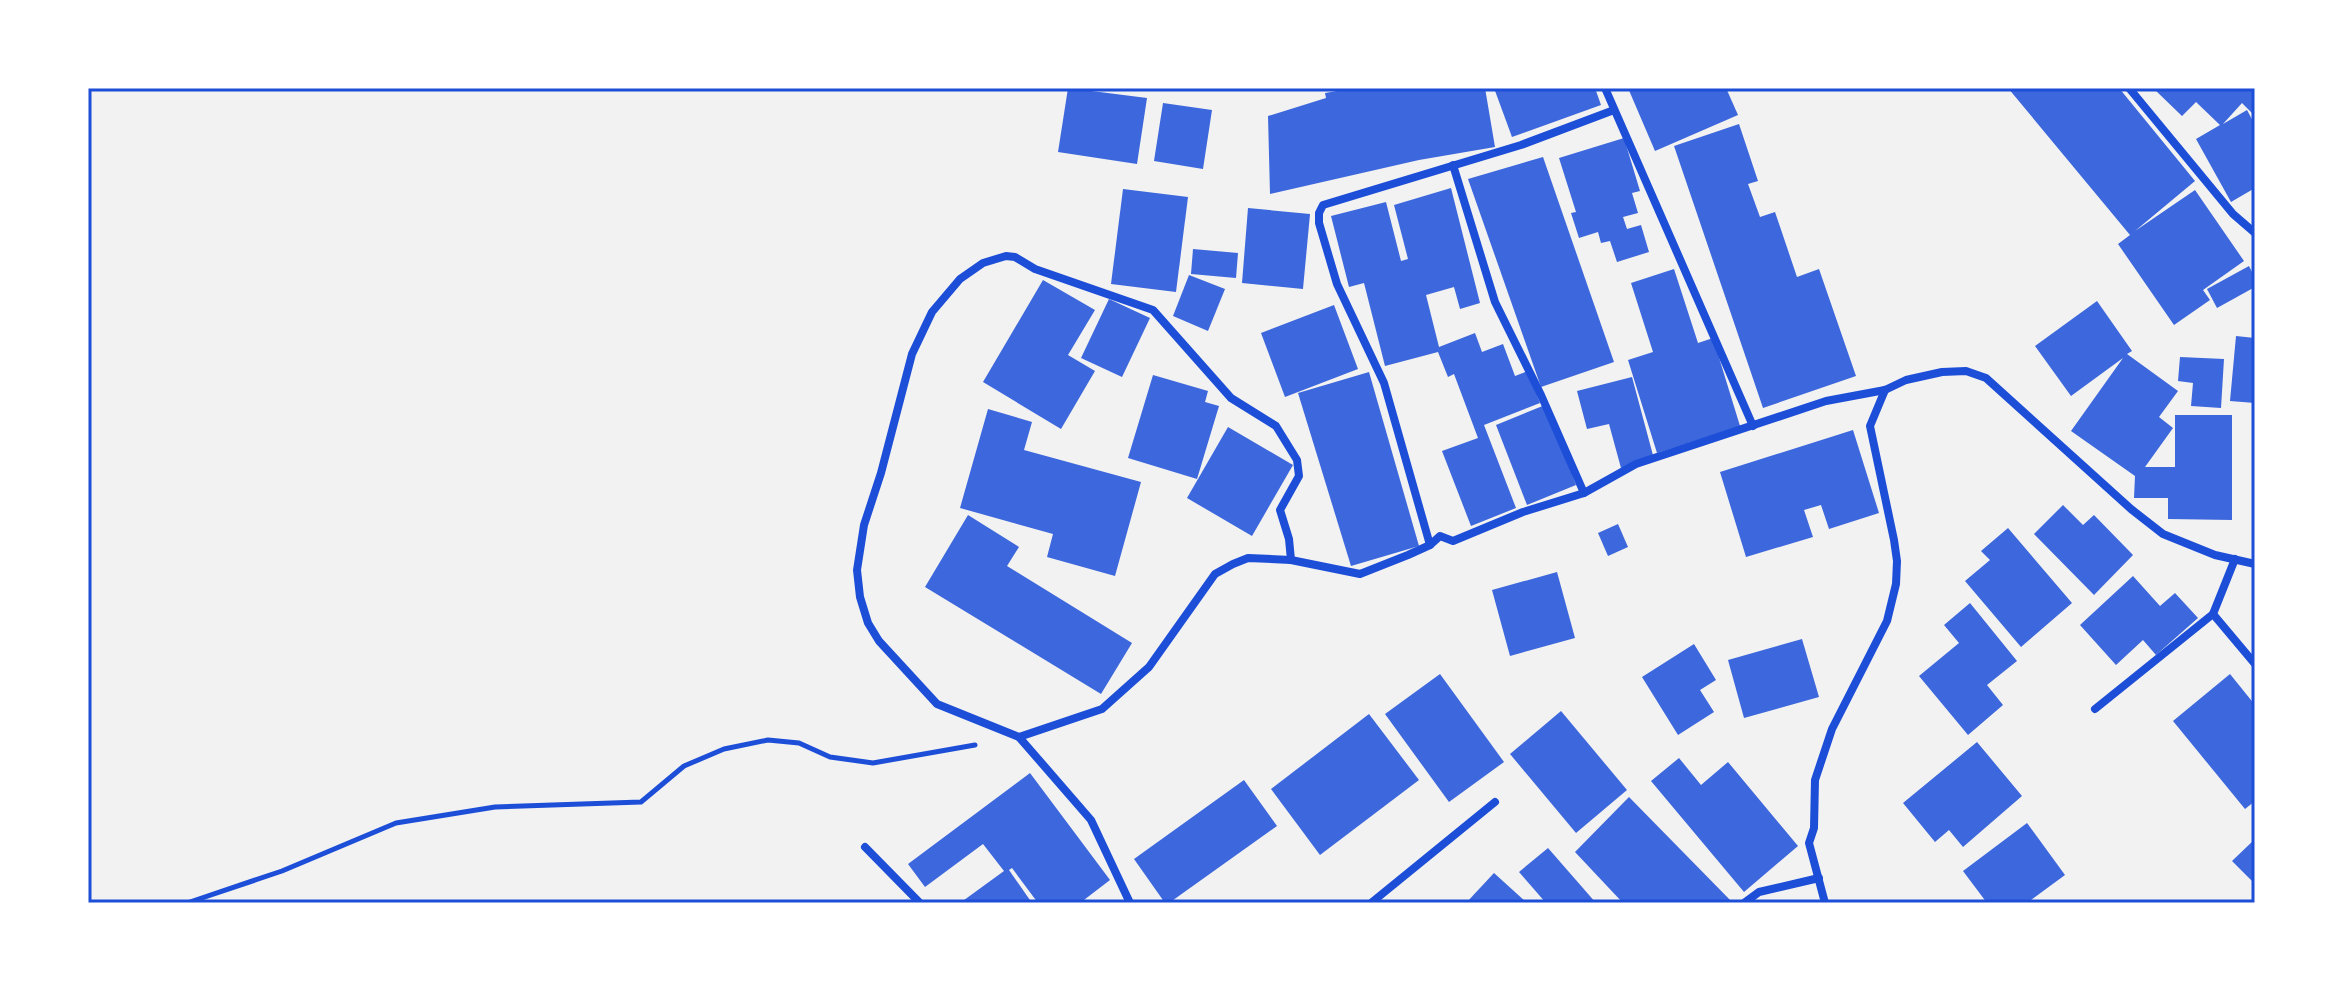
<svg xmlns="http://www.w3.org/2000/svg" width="2343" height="991" font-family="'Open Sans',sans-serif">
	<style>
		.building { fill: #3d67dc }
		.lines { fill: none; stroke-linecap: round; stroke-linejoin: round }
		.path { stroke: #1d4ed8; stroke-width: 5 }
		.minor { stroke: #1d4ed8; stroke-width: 8 }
		.neatline { fill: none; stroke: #1d4ed8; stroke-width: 3 }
	</style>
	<rect width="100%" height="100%" fill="#f2f2f2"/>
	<g class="building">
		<polygon points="1068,88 1147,98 1137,164 1058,152"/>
		<polygon points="1354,88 1485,88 1495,147 1419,160 1270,194 1268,116 1326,98 1325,93"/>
		<polygon points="1494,88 1595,88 1601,105 1512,137"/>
		<polygon points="1628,88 1726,88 1738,115 1655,151"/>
		<polygon points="2008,88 2119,88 2195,181 2135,231 2195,190 2244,261 2203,290 2210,300 2174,325 2118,244 2130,235"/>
		<polygon points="2153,88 2255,88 2255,116 2242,103 2223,124 2247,110 2255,125 2255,188 2231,202 2196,139 2220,125 2196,102 2182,116"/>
		<polygon points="1163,103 1212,110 1203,169 1154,161"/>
		<polygon points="1739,124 1758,181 1748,184 1760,217 1775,212 1797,277 1819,269 1856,376 1763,408 1674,146"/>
		<polygon points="1624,138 1640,191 1632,193 1638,213 1623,217 1627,229 1641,225 1649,252 1617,262 1610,241 1601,243 1598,232 1579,238 1571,213 1576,212 1559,158"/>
		<polygon points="1543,157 1614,362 1541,387 1468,179"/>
		<polygon points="1451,188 1480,303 1460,309 1454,287 1426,295 1439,347 1475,333 1482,352 1503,344 1515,376 1528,371 1540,403 1484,425 1516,508 1471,526 1442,451 1478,438 1454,374 1448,377 1438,352 1385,366 1364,283 1349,287 1331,216 1386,202 1401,261 1408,259 1394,205"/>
		<polygon points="1123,189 1188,197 1176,292 1111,284"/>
		<polygon points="1248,208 1310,214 1303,289 1242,283"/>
		<polygon points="1193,249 1238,253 1236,278 1191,274"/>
		<polygon points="2249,266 2255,278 2255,287 2217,308 2207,289"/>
		<polygon points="1674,269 1698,343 1713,338 1740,426 1657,453 1628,360 1653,352 1631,283"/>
		<polygon points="1189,275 1225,289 1208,331 1173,316"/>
		<polygon points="1043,280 1095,310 1068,355 1095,371 1061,429 983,382"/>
		<polygon points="1109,299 1150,318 1122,377 1081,358"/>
		<polygon points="2097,301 2132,351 2127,354 2178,391 2159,417 2173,428 2145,467 2175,467 2175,415 2232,415 2232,520 2168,519 2168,498 2134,498 2135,476 2071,431 2123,358 2071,396 2035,346"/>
		<polygon points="1334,305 1358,369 1285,397 1261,333"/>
		<polygon points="2236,336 2255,338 2255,403 2230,401"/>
		<polygon points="2180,357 2224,359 2221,408 2191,406 2193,383 2178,381"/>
		<polygon points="1369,372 1419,546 1351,566 1298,393"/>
		<polygon points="1153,375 1208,391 1205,402 1219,406 1197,479 1128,458"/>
		<polygon points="1632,377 1654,459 1621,468 1609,424 1587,429 1577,391"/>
		<polygon points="1545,405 1576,485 1527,505 1496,425"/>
		<polygon points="988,409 1032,422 1024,450 1141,482 1115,576 1047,557 1053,534 960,508"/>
		<polygon points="1228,427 1293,465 1252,536 1187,498"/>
		<polygon points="1853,430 1879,513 1829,529 1821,505 1804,510 1813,537 1746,557 1720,472"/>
		<polygon points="2063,505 2083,525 2094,515 2133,555 2094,595 2034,534"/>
		<polygon points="968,515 1019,547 1007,566 1132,643 1101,694 925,587"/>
		<polygon points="1618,524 1628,547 1608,556 1598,533"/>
		<polygon points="2008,528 2072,603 2021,647 1965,581 1990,560 1981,551"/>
		<polygon points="1557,572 1575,638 1510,656 1492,590"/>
		<polygon points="2133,576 2160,606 2175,593 2198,618 2156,655 2143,640 2116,665 2080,625"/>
		<polygon points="1970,603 2017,661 1987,685 2003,705 1968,735 1919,676 1959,643 1944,625"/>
		<polygon points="1802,639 1819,697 1744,718 1728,660"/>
		<polygon points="1694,644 1716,680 1700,690 1714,712 1678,735 1642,677"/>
		<polygon points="1440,674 1504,762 1449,802 1385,714"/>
		<polygon points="2230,674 2255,705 2255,801 2245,809 2173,721"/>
		<polygon points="1561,711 1627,790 1576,833 1510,754"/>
		<polygon points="1369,714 1419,780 1320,855 1271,789"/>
		<polygon points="1977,742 2022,796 1963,847 1949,830 1935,842 1903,803"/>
		<polygon points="1679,758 1701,785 1728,762 1798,846 1744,892 1651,781"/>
		<polygon points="1030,773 1110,880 1080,903 1038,903 1012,868 1009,870 1032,903 960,903 1004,871 983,844 925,887 908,864"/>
		<polygon points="1244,780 1277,826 1169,903 1165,903 1134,859"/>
		<polygon points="1629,797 1733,903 1623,903 1575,852"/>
		<polygon points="2027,823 2065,875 2027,903 1987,903 1963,871"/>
		<polygon points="2255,839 2255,884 2232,861"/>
		<polygon points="1548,848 1596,903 1546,903 1519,872"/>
		<polygon points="1494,873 1527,903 1466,903"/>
	</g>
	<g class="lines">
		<polyline class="path" points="187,903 282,871 396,823 495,807 641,802 684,766 724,749 768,740 799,743 830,757 873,763 975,745"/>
		<g class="minor">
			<polyline points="1605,88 1753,426"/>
			<polyline points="2129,88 2233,214 2255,233"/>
			<polyline points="1453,165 1495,302 1541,395 1584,493"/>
			<polyline points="1430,545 1384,383 1337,284 1319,223 1319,213 1323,205 1521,145 1614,110"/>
			<polyline points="2213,614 2235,559"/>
			<polyline points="2095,709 2213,614 2255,664"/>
			<polyline points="1019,737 1102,709 1149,667 1215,574 1233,564 1248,558 1291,560 1360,574 1408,555 1430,545 1440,536 1453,541 1523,512 1584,493 1636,464 1826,401 1885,390 1906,380 1942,372 1966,371 1986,378 2131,509 2163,534 2215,555 2255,564"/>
			<polyline points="865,847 920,903"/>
			<polyline points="1130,903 1091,820 1019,737 937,704 879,641 868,623 860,597 857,570 864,525 881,473 912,354 932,312 960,279 983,263 1006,256 1015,257 1035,269 1153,310 1231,398 1276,426 1297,460 1299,476 1280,510 1289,539 1291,560"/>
			<polyline points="1371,903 1495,802"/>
			<polyline points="1744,903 1759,892 1819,878"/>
			<polyline points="1825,903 1809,843 1814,828 1815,780 1832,729 1887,621 1896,584 1897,561 1894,540 1870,426 1885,390"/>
		</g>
	</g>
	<rect width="2343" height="991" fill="none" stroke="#ffffff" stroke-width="180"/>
	<rect x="90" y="90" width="2163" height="811" class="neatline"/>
</svg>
